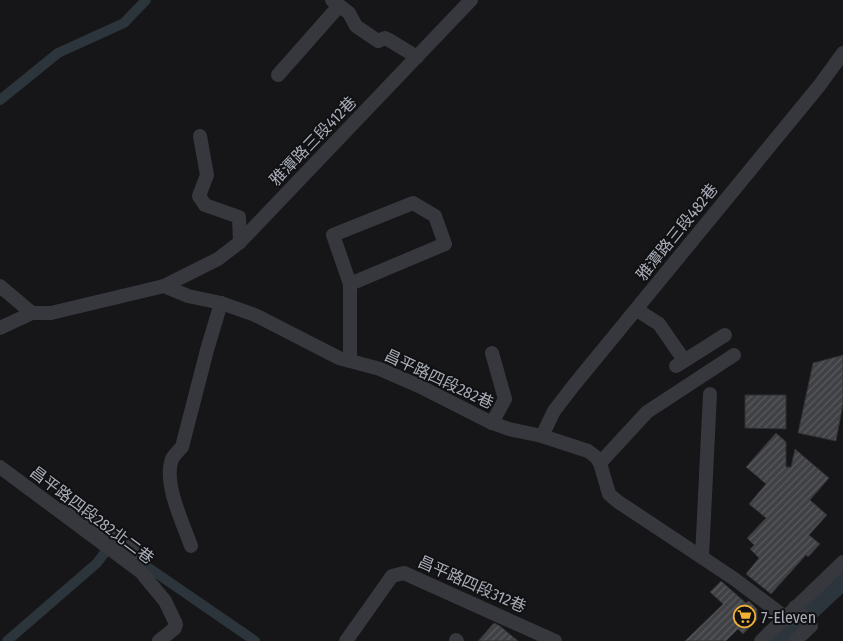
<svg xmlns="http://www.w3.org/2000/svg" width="843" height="641" font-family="'Fira Sans Condensed','Noto Sans TC',sans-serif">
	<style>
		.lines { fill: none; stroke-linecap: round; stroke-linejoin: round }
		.canal { stroke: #2c353c; stroke-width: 10 }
		.river { stroke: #2c353c; stroke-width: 18 }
		.building { fill: url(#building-hatch); stroke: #303034 }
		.minor { stroke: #37383d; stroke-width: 14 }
		.labels { text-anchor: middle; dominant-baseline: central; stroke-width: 4; stroke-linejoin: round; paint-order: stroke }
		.street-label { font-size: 16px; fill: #a8adb8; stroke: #111113 }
		.poi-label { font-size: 16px; fill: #a8adb8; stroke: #111113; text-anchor: start }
	</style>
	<defs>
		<pattern id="building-hatch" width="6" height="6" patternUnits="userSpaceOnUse" patternTransform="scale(1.25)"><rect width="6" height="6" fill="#404145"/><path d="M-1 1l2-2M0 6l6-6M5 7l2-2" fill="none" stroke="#595a5e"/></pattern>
	</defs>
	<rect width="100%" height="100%" fill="#161618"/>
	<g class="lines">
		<g class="canal">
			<polyline points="0,100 58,53 124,23 146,0"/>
			<polyline points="133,557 255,641"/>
			<polyline points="7,641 97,563 112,543"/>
		</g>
		<polyline class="river" points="779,641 843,581"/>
	</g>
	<g class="building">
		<polygon points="843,355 843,404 836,441 798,433 813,363"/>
		<polygon points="745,395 786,395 786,429 745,428"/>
		<polygon points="776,433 786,442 786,467 791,467 795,449 829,478 810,500 827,515 809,535 820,544 808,557 806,555 771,594 746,574 759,558 750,549 754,545 747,538 766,518 749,504 766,484 746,467"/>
		<polygon points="721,581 746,603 749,601 757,609 757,620 743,634 738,629 726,641 685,641 723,604 710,592"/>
		<polygon points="494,623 500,626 518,641 478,641"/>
	</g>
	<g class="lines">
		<g class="minor">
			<polyline points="332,0 349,13 356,26 378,41 385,38 389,40 417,57"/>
			<polyline points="278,75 339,6"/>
			<polyline points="200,136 207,175 199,196 205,205 239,217 240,242"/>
			<polyline points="0,286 32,313"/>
			<polyline points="164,286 218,259 240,242 471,0"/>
			<polyline points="637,310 659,324 684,360"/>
			<polyline points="0,328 32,313 51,313 164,286 188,296 221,303 255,315 339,358 380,369 419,386 492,423 509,429 542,436 588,451 596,457 600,463 609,494 617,501 733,578 785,617"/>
			<polyline points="350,361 350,284 333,235 413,203 435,216 445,244 350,284"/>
			<polyline points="676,366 725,335"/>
			<polyline points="492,423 505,399 492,353"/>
			<polyline points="542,436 554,411 574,385 819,86 843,53"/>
			<polyline points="600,463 647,412 734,355"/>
			<polyline points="0,467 141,572 165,601 176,624 175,628 159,641"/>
			<polyline points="68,506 142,557"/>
			<path d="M191,546C183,523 163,483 172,459C174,455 179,450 182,447L207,350L221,303"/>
			<polyline points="702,557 710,394"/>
			<polyline points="456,640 457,641"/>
			<polyline points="346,641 392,576 404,573 555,641"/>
			<polyline points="761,641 843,562"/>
			<polyline points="795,641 811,626 795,607"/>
		</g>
	</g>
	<defs>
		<symbol id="supermarket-ring" viewBox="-11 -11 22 22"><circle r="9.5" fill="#111113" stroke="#f2b134" stroke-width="1.5"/><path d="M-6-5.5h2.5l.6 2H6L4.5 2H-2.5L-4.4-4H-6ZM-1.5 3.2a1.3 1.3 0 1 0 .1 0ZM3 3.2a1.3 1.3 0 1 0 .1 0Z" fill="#f2b134"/></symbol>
	</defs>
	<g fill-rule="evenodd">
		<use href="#supermarket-ring" x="732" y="604" width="25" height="25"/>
	</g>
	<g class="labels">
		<g class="street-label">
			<text transform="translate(313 141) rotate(-46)">雅潭路三段412巷</text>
			<text transform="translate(677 232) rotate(-51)">雅潭路三段482巷</text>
			<text transform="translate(439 379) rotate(25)">昌平路四段282巷</text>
			<text transform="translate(92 515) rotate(37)">昌平路四段282北二巷</text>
			<text transform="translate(472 584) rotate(24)">昌平路四段312巷</text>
		</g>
		<g class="poi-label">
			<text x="761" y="617">7-Eleven</text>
		</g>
	</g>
</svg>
